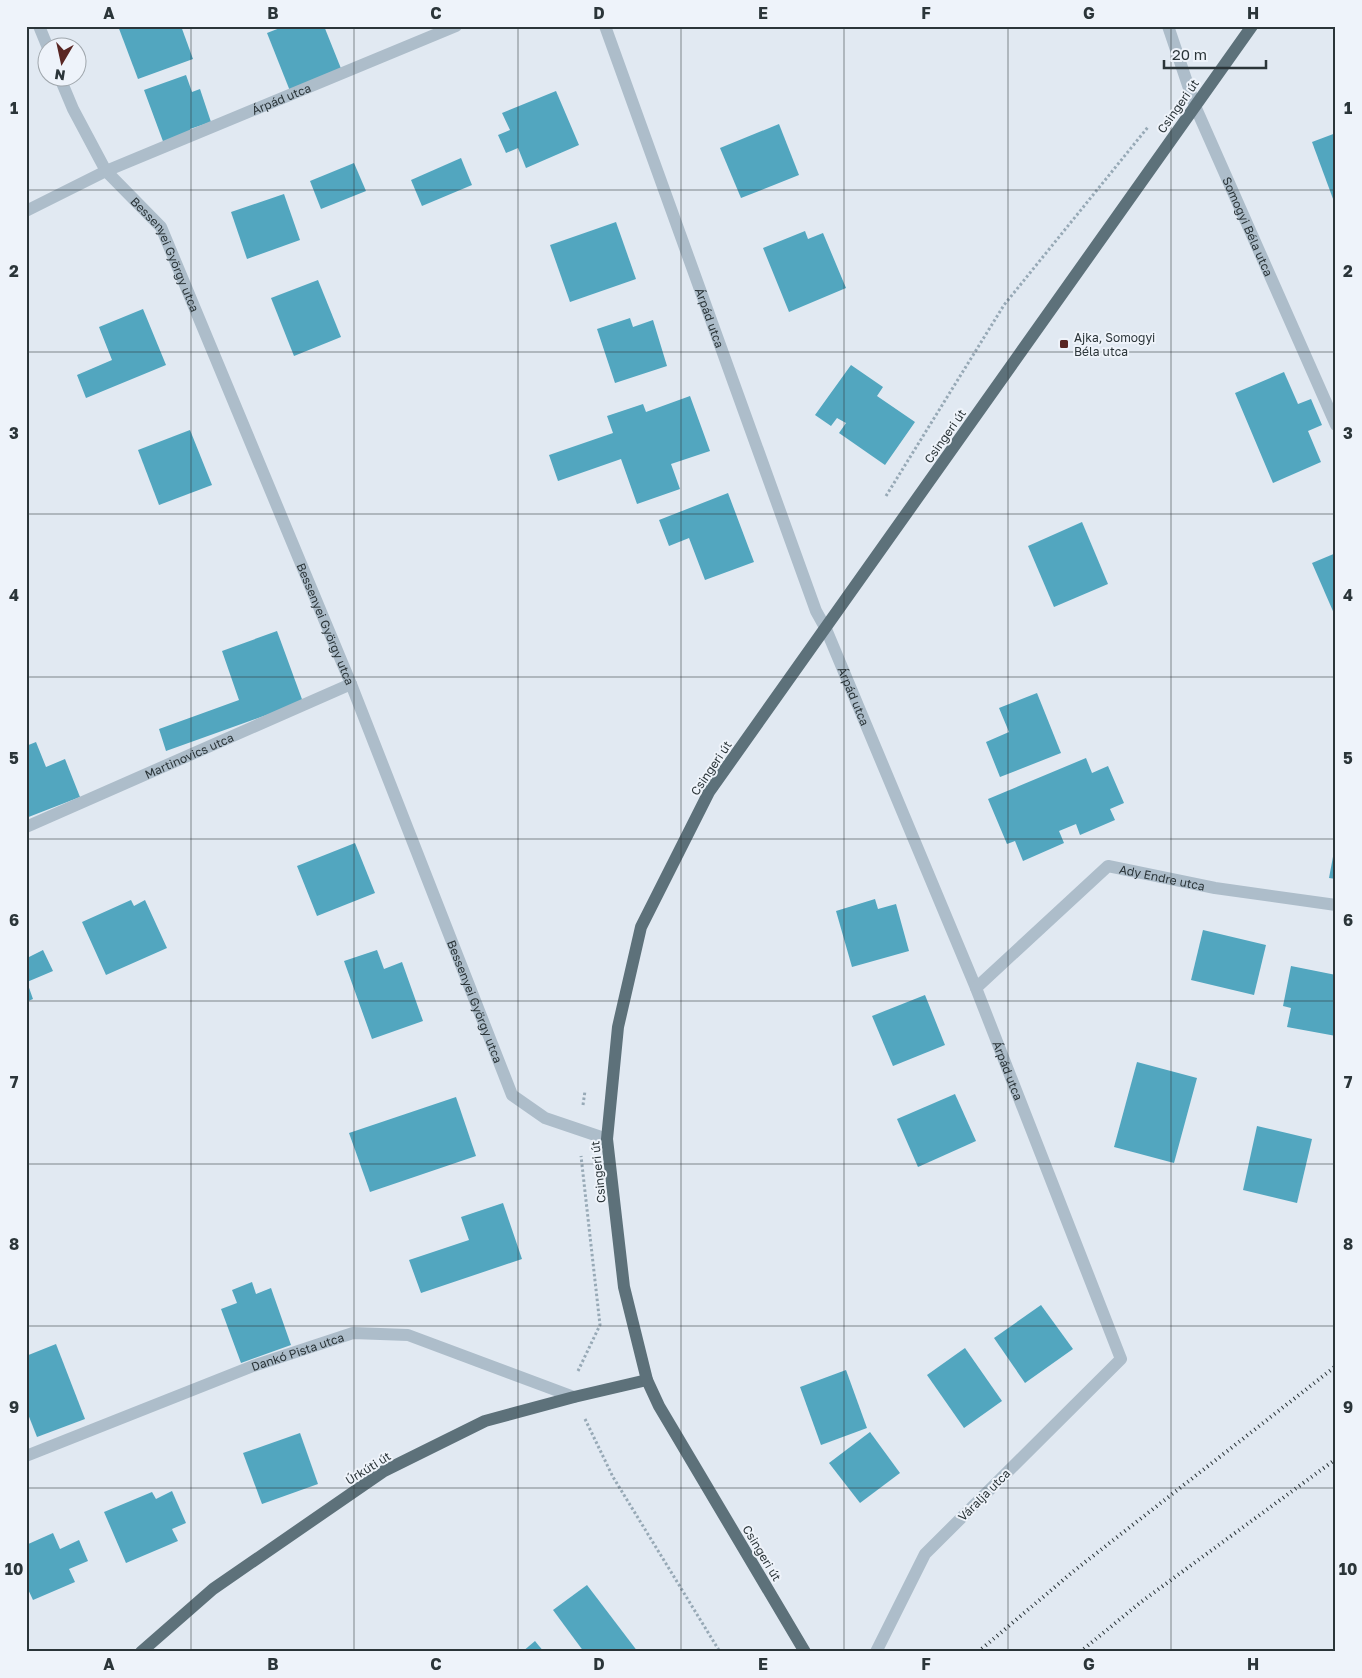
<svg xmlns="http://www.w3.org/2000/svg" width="1362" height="1678" font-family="'Golos Text',sans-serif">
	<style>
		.building { fill: #52a6bf }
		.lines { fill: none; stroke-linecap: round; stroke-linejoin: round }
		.path { stroke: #97a9b6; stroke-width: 3; stroke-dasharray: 2.5 2.5; stroke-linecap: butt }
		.minor { stroke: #adbdca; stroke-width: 12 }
		.major { stroke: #5d717a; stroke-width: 12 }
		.rail { stroke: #2b3539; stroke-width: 4; stroke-dasharray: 1 4; stroke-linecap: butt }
		.grid { fill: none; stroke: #2b3539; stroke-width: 1; stroke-opacity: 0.55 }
		.poi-dot { fill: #592623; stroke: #eef3fa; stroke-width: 2 }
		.labels { text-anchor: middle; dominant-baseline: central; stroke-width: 4; stroke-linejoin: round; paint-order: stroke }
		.street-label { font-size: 12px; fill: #2b3539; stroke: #eef3fa }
		.poi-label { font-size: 12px; fill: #2b3539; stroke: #eef3fa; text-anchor: start }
		.neatline { fill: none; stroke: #2b3539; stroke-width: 2 }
		.grid-label { font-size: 16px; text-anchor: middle; font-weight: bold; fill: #2b3539 }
	</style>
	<rect width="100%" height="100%" fill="#e1e9f2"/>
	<g class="building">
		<polygon points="118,26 181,26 193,59 138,79"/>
		<polygon points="285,26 324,26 342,71 290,91 267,33"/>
		<polygon points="186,75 192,92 200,89 211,122 190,129 192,134 164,144 144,90"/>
		<polygon points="556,91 579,145 526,168 518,148 506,153 498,135 510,130 502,113"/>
		<polygon points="779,124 799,175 741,198 720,148"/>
		<polygon points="1336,133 1336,207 1312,142"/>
		<polygon points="461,158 472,185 422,206 411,180"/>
		<polygon points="354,163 366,191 321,209 310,181"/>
		<polygon points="284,194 300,240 247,259 231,212"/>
		<polygon points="616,222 636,279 570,302 550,245"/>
		<polygon points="805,231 808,239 823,233 846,288 789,312 763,248"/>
		<polygon points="318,280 341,337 294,356 271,298"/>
		<polygon points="143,309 166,365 86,398 77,375 112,360 99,327"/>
		<polygon points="630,318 633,327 653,320 667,366 615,383 597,329"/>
		<polygon points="851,365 883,387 877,396 915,422 885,465 839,433 846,423 837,418 831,426 815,415"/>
		<polygon points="1284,372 1298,404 1311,399 1322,425 1308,431 1321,462 1273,483 1235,393"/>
		<polygon points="690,396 710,451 671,464 680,489 637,504 621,459 558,481 549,455 613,433 607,416 643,404 646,412"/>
		<polygon points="190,430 212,485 159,505 138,450"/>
		<polygon points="728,493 754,562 705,580 689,538 669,546 659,520"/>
		<polygon points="1082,522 1108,584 1054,607 1028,546"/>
		<polygon points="1336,553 1336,618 1312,563"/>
		<polygon points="277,631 303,702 166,751 159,729 239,700 222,651"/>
		<polygon points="1037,693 1061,753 1000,777 986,742 1009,732 999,708"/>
		<polygon points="36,742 46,767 65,759 80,797 26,818 26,746"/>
		<polygon points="1086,758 1092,773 1108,766 1124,803 1110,809 1115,820 1080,835 1076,824 1059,831 1064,843 1023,861 1015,841 1007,844 988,799"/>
		<polygon points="355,843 375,893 317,916 297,866"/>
		<polygon points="1335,846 1336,846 1336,879 1329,878"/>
		<polygon points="875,899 878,909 896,904 909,951 852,967 836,911"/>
		<polygon points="131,900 134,906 145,900 167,948 106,975 82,922"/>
		<polygon points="1203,930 1266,945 1254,995 1191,980"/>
		<polygon points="26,949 29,957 43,950 53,971 27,982 33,999 26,1002"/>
		<polygon points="377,950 384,969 402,962 423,1021 372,1039 344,961"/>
		<polygon points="1291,966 1336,975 1336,1036 1287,1027 1291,1008 1283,1006"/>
		<polygon points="925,995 945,1045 893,1066 872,1016"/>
		<polygon points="1137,1062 1197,1078 1174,1163 1114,1147"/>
		<polygon points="955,1094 976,1141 918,1167 897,1119"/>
		<polygon points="456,1097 476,1156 370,1192 349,1133"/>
		<polygon points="1257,1126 1312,1139 1297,1203 1243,1190"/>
		<polygon points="503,1203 522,1259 421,1293 409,1260 469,1240 461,1217"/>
		<polygon points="252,1282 256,1294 271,1288 291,1345 241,1363 221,1309 237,1303 232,1290"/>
		<polygon points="1041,1305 1073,1349 1025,1383 994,1338"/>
		<polygon points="56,1344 85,1419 37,1437 26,1409 26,1356"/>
		<polygon points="965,1348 1002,1401 964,1428 927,1375"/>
		<polygon points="846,1370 867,1428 821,1445 800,1387"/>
		<polygon points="870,1432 900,1473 860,1503 829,1463"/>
		<polygon points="300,1433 318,1484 262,1504 243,1453"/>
		<polygon points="172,1491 186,1523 172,1529 178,1541 126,1563 104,1512 152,1492 156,1499"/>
		<polygon points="53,1533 60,1549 79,1540 88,1561 69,1569 75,1582 33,1600 26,1585 26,1545"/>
		<polygon points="587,1585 638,1652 584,1652 553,1610"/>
		<polygon points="535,1641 544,1652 522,1652"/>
	</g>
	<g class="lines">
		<g class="path">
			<polyline points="886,496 1004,305 1148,127"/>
			<polyline points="583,1105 585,1091"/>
			<polyline points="578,1371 600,1325 581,1156"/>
			<polyline points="585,1419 613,1477 720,1652"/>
		</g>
		<g class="minor">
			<polyline points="39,26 48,48"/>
			<path id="s1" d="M605,26L816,611L826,629L976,988L1121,1359L925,1554L876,1652"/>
			<path id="s2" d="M1168,26L1195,106L1336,425"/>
			<path id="s3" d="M60,78L73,109L106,171L161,227L351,684L512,1095L545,1118L607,1139"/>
			<path id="s4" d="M26,211L106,171L456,26"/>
			<path id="s5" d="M26,827L351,684"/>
			<path id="s6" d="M976,988L1108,866L1215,888L1336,905"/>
			<path id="s7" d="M26,1456L253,1366L353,1333L408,1335L574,1397"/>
		</g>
		<g class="major">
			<polyline points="141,1652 213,1589 384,1471 485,1421 574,1397 647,1380"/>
			<polyline points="805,1652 659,1406 647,1380 624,1287 607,1139 618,1027 641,927 709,792 1252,26"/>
		</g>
		<g class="rail">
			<polyline points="978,1652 1075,1570 1336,1366"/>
			<polyline points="1080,1652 1141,1602 1336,1459"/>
		</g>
	</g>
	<path class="grid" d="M191,26V1652M354,26V1652M518,26V1652M681,26V1652M844,26V1652M1008,26V1652M1171,26V1652M26,190H1336M26,352H1336M26,514H1336M26,677H1336M26,839H1336M26,1001H1336M26,1164H1336M26,1326H1336M26,1488H1336"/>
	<rect class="poi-dot" x="1059" y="339" width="10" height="10" rx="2.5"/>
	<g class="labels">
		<g class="street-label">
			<text stroke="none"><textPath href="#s4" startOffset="279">Árpád utca</textPath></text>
			<text transform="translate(1178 106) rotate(-55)">Csingeri út</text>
			<text stroke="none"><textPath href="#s2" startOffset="216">Somogyi Béla utca</textPath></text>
			<text stroke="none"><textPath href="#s3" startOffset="208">Bessenyei György utca</textPath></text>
			<text stroke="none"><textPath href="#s1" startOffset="310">Árpád utca</textPath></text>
			<text transform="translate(945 436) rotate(-55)">Csingeri út</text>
			<text stroke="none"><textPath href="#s3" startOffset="612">Bessenyei György utca</textPath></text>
			<text stroke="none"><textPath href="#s1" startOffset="715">Árpád utca</textPath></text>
			<text stroke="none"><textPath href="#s5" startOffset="178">Martinovics utca</textPath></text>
			<text transform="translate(711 768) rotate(-56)">Csingeri út</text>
			<text stroke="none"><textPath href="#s6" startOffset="235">Ady Endre utca</textPath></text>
			<text stroke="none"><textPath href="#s3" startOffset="1018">Bessenyei György utca</textPath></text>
			<text stroke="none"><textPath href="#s1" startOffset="1120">Árpád utca</textPath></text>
			<text transform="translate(598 1172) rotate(-96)">Csingeri út</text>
			<text stroke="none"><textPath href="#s7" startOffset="291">Dankó Pista utca</textPath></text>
			<text transform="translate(368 1468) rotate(-32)">Úrkúti út</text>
			<text transform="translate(984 1495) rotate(-45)">Váralja utca</text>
			<text transform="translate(762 1553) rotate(59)">Csingeri út</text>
		</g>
		<g class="poi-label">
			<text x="1074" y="337">Ajka, Somogyi<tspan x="1074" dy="14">Béla utca</tspan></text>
		</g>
	</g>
	<rect width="1362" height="1678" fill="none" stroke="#eef3fa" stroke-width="55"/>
	<g transform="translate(62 62) rotate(189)"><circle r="24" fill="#eef3fa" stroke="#a0a7ad"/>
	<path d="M0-4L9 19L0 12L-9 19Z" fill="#592623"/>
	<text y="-8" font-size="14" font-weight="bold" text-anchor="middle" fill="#2b3539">N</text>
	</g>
	<path d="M1164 60v8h102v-8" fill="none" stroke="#2b3539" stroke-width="2.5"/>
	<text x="1172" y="60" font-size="15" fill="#2b3539" stroke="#eef3fa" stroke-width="4" paint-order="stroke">20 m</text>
	<rect x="28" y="28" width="1306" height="1622" class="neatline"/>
	<g class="grid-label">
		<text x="109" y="19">A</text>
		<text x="273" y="19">B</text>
		<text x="436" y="19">C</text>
		<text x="599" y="19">D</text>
		<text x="763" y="19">E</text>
		<text x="926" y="19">F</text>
		<text x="1089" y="19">G</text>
		<text x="1253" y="19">H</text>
		<text x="14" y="114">1</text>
		<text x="1348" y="114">1</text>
		<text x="14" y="277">2</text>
		<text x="1348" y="277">2</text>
		<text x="14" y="439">3</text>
		<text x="1348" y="439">3</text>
		<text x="14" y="601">4</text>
		<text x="1348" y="601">4</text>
		<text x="14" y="764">5</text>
		<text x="1348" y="764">5</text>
		<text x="14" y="926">6</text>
		<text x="1348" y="926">6</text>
		<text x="14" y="1088">7</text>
		<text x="1348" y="1088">7</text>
		<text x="14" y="1250">8</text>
		<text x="1348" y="1250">8</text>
		<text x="14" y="1413">9</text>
		<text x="1348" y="1413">9</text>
		<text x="14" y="1575">10</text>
		<text x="1348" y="1575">10</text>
		<text x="109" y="1670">A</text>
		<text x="273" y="1670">B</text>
		<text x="436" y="1670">C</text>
		<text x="599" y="1670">D</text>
		<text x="763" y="1670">E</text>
		<text x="926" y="1670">F</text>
		<text x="1089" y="1670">G</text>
		<text x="1253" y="1670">H</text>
	</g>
</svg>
